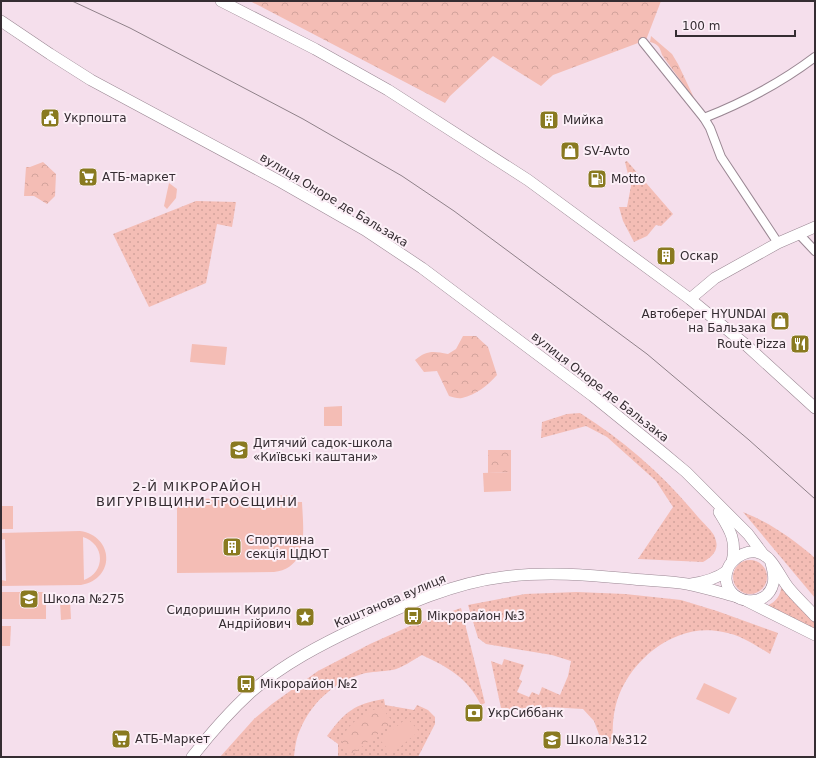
<svg xmlns="http://www.w3.org/2000/svg" width="816" height="758" font-family="'DejaVu Sans',sans-serif">
	<style>
		.grass { fill: url(#grass-dots) }
		.forest { fill: url(#forest-crowns) }
		.pitch { fill: #f4bdb5; fill-rule: evenodd }
		.lines { fill: none; stroke-linecap: round; stroke-linejoin: round }
		.street-casing { stroke: #9a8793; stroke-width: 10 }
		.secondary-casing { stroke: #9a8793; stroke-width: 12 }
		.street { stroke: #fff; stroke-width: 8 }
		.secondary { stroke: #fff; stroke-width: 11 }
		.tram { stroke: #8f8189; stroke-width: 1 }
		.labels { text-anchor: middle; dominant-baseline: central; stroke-width: 4; stroke-linejoin: round; paint-order: stroke }
		.poi-label { font-size: 12px; fill: #352d32; stroke: #fceff7; text-anchor: start }
		.street-label { font-size: 12px; fill: #352d32; stroke: #fceff7 }
		.neighbourhood-label { font-size: 13px; letter-spacing: 1px; fill: #352d32; stroke: #fceff7 }
	</style>
	<defs>
		<pattern id="grass-dots" width="8" height="8" patternUnits="userSpaceOnUse"><rect width="8" height="8" fill="#f4bdb5"/><path d="M2 2h.1M6 6h.1" fill="none" stroke="#d2a39c" stroke-width="1.8" stroke-linecap="round"/></pattern>
		<pattern id="forest-crowns" width="20" height="18" patternUnits="userSpaceOnUse"><rect width="20" height="18" fill="#f4bdb5"/><path d="M2 6a3 3 0 1 1 6 0M12 15a3 3 0 1 1 6 0" fill="none" stroke="#d2a39c"/></pattern>
	</defs>
	<rect width="100%" height="100%" fill="#f5dfec"/>
	<g class="grass">
		<polygon points="627,161 673,214 661,226 656,225 647,236 634,242 623,221 619,207 627,207 631,186 625,162"/>
		<polygon points="196,201 236,202 232,227 217,224 206,283 149,307 113,234"/>
		<path d="M580,413C626,442 663,475 698,517C702,522 714,532 715,538C720,550 712,557 703,562L638,559L673,507L656,481L607,437L586,426L541,438L542,422L567,414Z"/>
		<path d="M743,512C772,524 791,538 815,558V598Z"/>
		<circle cx="750" cy="577" r="17"/>
		<path d="M782,585L815,623V629L767,606C777,601 780,596 782,585Z"/>
		<path d="M577,592L625,594L681,600L717,611L778,633L770,654C755,645 741,635 723,632C679,622 635,655 619,695C613,710 612,728 613,744H604L600,737L594,721L583,709L549,707L508,712L501,708L491,661L502,665L504,659L524,665L519,679L522,681L517,692L529,697L532,692L539,695L542,687L560,695L568,676L571,661L552,655L486,644L478,638L468,605L525,594Z"/>
		<path d="M461,608L485,703L481,705C467,677 449,668 422,655C414,659 401,669 392,670C382,672 372,671 362,674C334,682 311,703 300,730C296,738 295,748 294,757H220L254,719L272,704L318,671L370,644L410,626Z"/>
		<path d="M384,699L385,705L414,710L417,705L428,710L435,717V724L418,757H338V744L327,736C345,712 354,704 384,699Z"/>
	</g>
	<g class="forest">
		<polygon points="250,1 661,1 646,40 553,75 541,86 493,56 450,96 445,103"/>
		<path d="M651,36L672,54L678,64L696,102L662,55C660,47 658,44 650,42Z"/>
		<polygon points="43,162 56,174 55,196 47,204 34,196 24,196 26,167 30,167"/>
		<path d="M463,336H476L488,347L497,375C488,385 476,395 462,398C458,399 453,397 449,396L437,371L424,372L415,360C427,350 433,351 448,354L456,349Z"/>
		<polygon points="488,450 511,450 511,472 488,473"/>
		<path d="M381,707L393,722L350,756L342,742C343,739 343,735 345,733C351,721 369,711 381,707Z"/>
	</g>
	<g class="pitch">
		<polygon points="169,183 177,189 176,198 167,209 164,206"/>
		<polygon points="192,344 227,347 225,365 190,362"/>
		<polygon points="342,406 342,426 324,426 324,407"/>
		<polygon points="511,472 511,491 484,492 483,473"/>
		<path d="M293,495L294,502H302C303,528 310,568 274,572L177,573V500Z"/>
		<rect x="1" y="506" width="12" height="23"/>
		<path d="M80,531C114,536 116,579 81,585L1,586V580L6,581L5,539L1,540V533ZM83,537C105,544 106,572 84,580Z"/>
		<rect x="1" y="592" width="45" height="27"/>
		<polygon points="70,600 71,619 61,620 60,601"/>
		<polygon points="1,626 11,626 10,646 1,646"/>
		<polygon points="704,683 737,698 729,714 696,699"/>
		<polygon points="407,718 419,731 392,754 380,740"/>
	</g>
	<g class="lines">
		<defs>
			<g id="street">
				<polyline points="643,42 704,118"/>
				<polyline points="799,234 815,251"/>
				<path d="M778,243L721,157L710,128L704,118C742,103 782,82 815,57"/>
			</g>
			<g id="secondary">
				<polyline points="221,1 315,49 388,90 528,180 690,299 746,345 815,408"/>
				<polyline points="1,21 50,54 91,80 281,182 365,230 422,268 593,396 662,452 686,472 748,534 763,554"/>
				<polyline points="690,299 715,278 778,243 815,227"/>
				<path d="M719,512C730,530 737,540 732,562"/>
				<path d="M771,563C773,570 775,577 773,584C767,609 728,605 726,579C726,573 728,566 732,562C739,555 746,551 756,552C772,554 779,576 788,587C796,597 806,606 815,616"/>
				<path d="M691,584C704,582 716,579 727,571"/>
				<polyline points="747,601 815,635"/>
				<path d="M192,757C210,734 230,711 251,692C283,664 322,644 360,626C405,605 453,583 503,577C546,571 589,575 633,579C651,581 669,581 687,584C704,587 721,593 737,597"/>
			</g>
		</defs>
		<use href="#street" class="street-casing"/>
		<use href="#secondary" class="secondary-casing"/>
		<use href="#street" class="street"/>
		<use href="#secondary" class="secondary"/>
		<polyline class="tram" points="72,1 130,28 303,119 402,176 454,211 647,354 749,440 815,499"/>
	</g>
	<defs>
		<symbol id="civic-square" viewBox="-11 -11 22 22"><rect x="-9" y="-9" width="18" height="18" rx="4" fill="#897a20" stroke="#fceff7"/><path d="M-.6-6.5H3V-4.5H.6V-3L4-1V1h2V6H-6V1h2V-1L-.6-3ZM-1.2 2.5V6h2.4V2.5Z" fill="#fff"/></symbol>
		<symbol id="building-square" viewBox="-11 -11 22 22"><rect x="-9" y="-9" width="18" height="18" rx="4" fill="#897a20" stroke="#fceff7"/><path d="M-4-6H4V6H1V3H-1V6H-4ZM-2.5-4.3h1.7v1.8h-1.7ZM.8-4.3h1.7v1.8H.8ZM-2.5-1h1.7V.8h-1.7ZM.8-1h1.7V.8H.8Z" fill="#fff"/></symbol>
		<symbol id="shop-square" viewBox="-11 -11 22 22"><rect x="-9" y="-9" width="18" height="18" rx="4" fill="#897a20" stroke="#fceff7"/><path d="M-5-2.5h2.3a2.7 3.5 0 0 1 5.4 0H5L5.5 6h-11ZM-1.5-2.5h3a1.5 2.3 0 0 0-3 0Z" fill="#fff"/></symbol>
		<symbol id="supermarket-square" viewBox="-11 -11 22 22"><rect x="-9" y="-9" width="18" height="18" rx="4" fill="#897a20" stroke="#fceff7"/><path d="M-6-5.5h2.5l.6 2H6L4.5 2H-2.5L-4.4-4H-6ZM-1.5 3.2a1.3 1.3 0 1 0 .1 0ZM3 3.2a1.3 1.3 0 1 0 .1 0Z" fill="#fff"/></symbol>
		<symbol id="fuel-square" viewBox="-11 -11 22 22"><rect x="-9" y="-9" width="18" height="18" rx="4" fill="#897a20" stroke="#fceff7"/><path d="M-5.5-6h7V0h2V4h1.3V-2.5L3-4.5l.8-.8L6-3V5H2.5V1h-1V6h-7ZM-4.2-4.7v3.2H.2V-4.7Z" fill="#fff"/></symbol>
		<symbol id="restaurant-square" viewBox="-11 -11 22 22"><rect x="-9" y="-9" width="18" height="18" rx="4" fill="#897a20" stroke="#fceff7"/><path d="M-5-6h1v4h1v-4h1v4h1v-4h1v5L-1.5 .5V6h-2V.5L-5-1ZM5-6V6H3V1.5H1.5Q1.5-4 5-6Z" fill="#fff"/></symbol>
		<symbol id="school-square" viewBox="-11 -11 22 22"><rect x="-9" y="-9" width="18" height="18" rx="4" fill="#897a20" stroke="#fceff7"/><path d="M0-5L7-2L0 1L-7-2ZM-4 1L0 2.5L4 1V4Q0 6-4 4Z" fill="#fff"/></symbol>
		<symbol id="bus-square" viewBox="-11 -11 22 22"><rect x="-9" y="-9" width="18" height="18" rx="4" fill="#897a20" stroke="#fceff7"/><path d="M-5-6H5V4H4V6H2V4H-2V6H-4V4H-5ZM-3.5-4V0h7V-4ZM-3.5 1.2v1.5H-2V1.2ZM2 1.2v1.5H3.5V1.2Z" fill="#fff"/></symbol>
		<symbol id="sight-square" viewBox="-11 -11 22 22"><rect x="-9" y="-9" width="18" height="18" rx="4" fill="#897a20" stroke="#fceff7"/><path d="M0-6L1.8-2.2L6-1.7L2.9 1.2L3.7 5.4L0 3.3L-3.7 5.4L-2.9 1.2L-6-1.7L-1.8-2.2Z" fill="#fff"/></symbol>
		<symbol id="bank-square" viewBox="-11 -11 22 22"><rect x="-9" y="-9" width="18" height="18" rx="4" fill="#897a20" stroke="#fceff7"/><path d="M-6-4H6V4H-6ZM0-2.3a2.3 2.3 0 1 0 0 4.6a2.3 2.3 0 1 0 0-4.6Z" fill="#fff"/></symbol>
	</defs>
	<g fill-rule="evenodd">
		<use href="#civic-square" x="39" y="107" width="22" height="22"/>
		<use href="#building-square" x="538" y="109" width="22" height="22"/>
		<use href="#shop-square" x="559" y="140" width="22" height="22"/>
		<use href="#supermarket-square" x="77" y="166" width="22" height="22"/>
		<use href="#fuel-square" x="586" y="168" width="22" height="22"/>
		<use href="#building-square" x="655" y="245" width="22" height="22"/>
		<use href="#shop-square" x="769" y="310" width="22" height="22"/>
		<use href="#restaurant-square" x="789" y="333" width="22" height="22"/>
		<use href="#school-square" x="228" y="439" width="22" height="22"/>
		<use href="#building-square" x="221" y="536" width="22" height="22"/>
		<use href="#school-square" x="18" y="588" width="22" height="22"/>
		<use href="#bus-square" x="402" y="605" width="22" height="22"/>
		<use href="#sight-square" x="294" y="606" width="22" height="22"/>
		<use href="#bus-square" x="235" y="673" width="22" height="22"/>
		<use href="#bank-square" x="463" y="702" width="22" height="22"/>
		<use href="#supermarket-square" x="110" y="728" width="22" height="22"/>
		<use href="#school-square" x="541" y="729" width="22" height="22"/>
	</g>
	<g class="labels">
		<g class="poi-label">
			<text x="64" y="118">Укрпошта</text>
			<text x="563" y="120">Мийка</text>
			<text x="584" y="151">SV-Avto</text>
			<text x="102" y="177">АТБ-маркет</text>
			<text x="611" y="179">Motto</text>
			<text x="680" y="256">Оскар</text>
			<text x="766" y="314" text-anchor="end">Автоберег HYUNDAI<tspan x="766" dy="14">на Бальзака</tspan></text>
			<text x="786" y="344" text-anchor="end">Route Pizza</text>
			<text x="253" y="443">Дитячий садок-школа<tspan x="253" dy="14">«Київські каштани»</tspan></text>
			<text x="246" y="540">Спортивна<tspan x="246" dy="14">секція ЦДЮТ</tspan></text>
			<text x="43" y="599">Школа №275</text>
			<text x="291" y="610" text-anchor="end">Сидоришин Кирило<tspan x="291" dy="14">Андрійович</tspan></text>
			<text x="427" y="616">Мікрорайон №3</text>
			<text x="260" y="684">Мікрорайон №2</text>
			<text x="488" y="713">УкрСиббанк</text>
			<text x="135" y="739">АТБ-Маркет</text>
			<text x="566" y="740">Школа №312</text>
		</g>
		<g class="street-label">
			<text transform="translate(334 200) rotate(31)">вулиця Оноре де Бальзака</text>
			<text transform="translate(600 387) rotate(38)">вулиця Оноре де Бальзака</text>
			<text transform="translate(390 601) rotate(-23)">Каштанова вулиця</text>
		</g>
		<g class="neighbourhood-label">
			<text x="197" y="486">2-Й МІКРОРАЙОН<tspan x="197" dy="15">ВИГУРІВЩИНИ-ТРОЄЩИНИ</tspan></text>
		</g>
	</g>
	<rect width="816" height="758" fill="none" stroke="#352d32" stroke-width="4"/>
	<path d="M676 30v6h119v-6" fill="none" stroke="#352d32" stroke-width="2"/>
	<text x="682" y="30" font-size="12" fill="#352d32" stroke="#fceff7" stroke-width="3" paint-order="stroke">100 m</text>
</svg>
